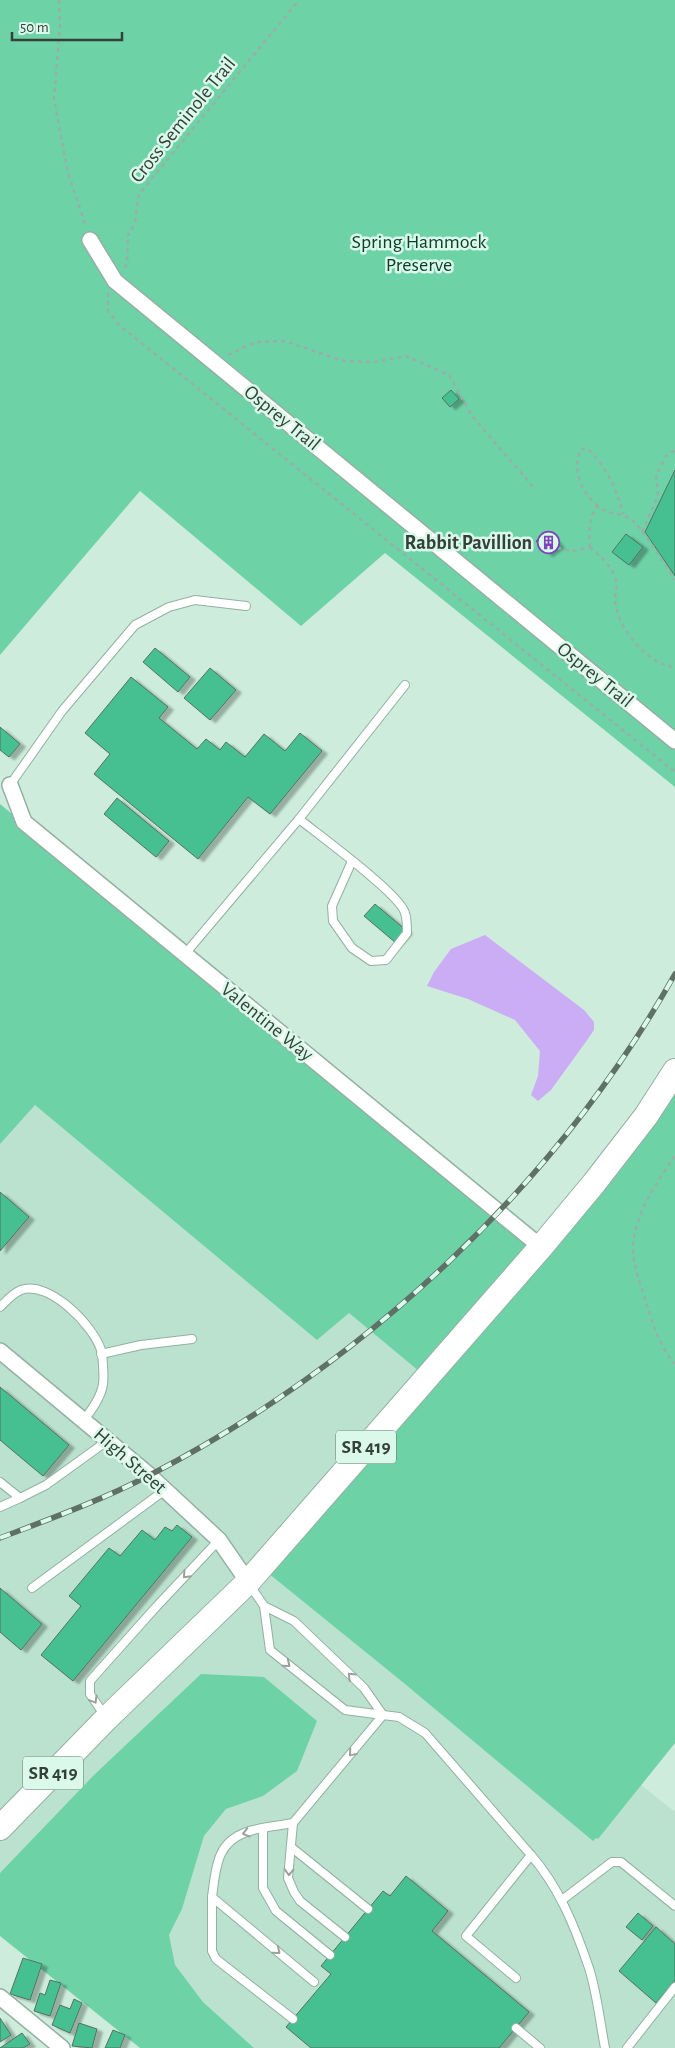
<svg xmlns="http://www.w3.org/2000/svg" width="675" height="2048" font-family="'Alegreya Sans',sans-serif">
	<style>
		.built { fill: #bbe2cf }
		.green { fill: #6ed2a7 }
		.water { fill: #caadf4 }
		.building { fill: #47c091; stroke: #547062; filter: url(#shadow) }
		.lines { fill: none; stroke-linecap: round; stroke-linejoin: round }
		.lane-casing { stroke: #93b0a2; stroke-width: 10 }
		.street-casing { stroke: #93b0a2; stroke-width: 18 }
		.primary-casing { stroke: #93b0a2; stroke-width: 26 }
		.path { stroke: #98b0a4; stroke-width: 2.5; stroke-dasharray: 4 4; stroke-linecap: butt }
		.lane { stroke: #fff; stroke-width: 8 }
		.street { stroke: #fff; stroke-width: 15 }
		.primary { stroke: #fff; stroke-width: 24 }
		.rail-casing { stroke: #5f7067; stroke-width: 5.5 }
		.rail { stroke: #daf9ea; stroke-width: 4; stroke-dasharray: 11; stroke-linecap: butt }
		.oneway { stroke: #9aa09c }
		.labels { text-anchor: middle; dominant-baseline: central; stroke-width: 5; stroke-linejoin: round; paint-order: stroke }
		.shield { fill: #daf9ea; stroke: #66786f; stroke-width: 1 }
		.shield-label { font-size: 19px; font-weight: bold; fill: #34403a }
		.street-label { font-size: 20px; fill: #34403a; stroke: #daf9ea }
		.park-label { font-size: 20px; fill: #0c402d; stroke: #daf9ea }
		.poi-label { font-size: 20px; font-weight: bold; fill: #34403a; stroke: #daf9ea; text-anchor: end }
	</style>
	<defs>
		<filter id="shadow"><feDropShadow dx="5.5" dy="3" stdDeviation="1" flood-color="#0004"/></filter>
	</defs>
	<rect width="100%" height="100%" fill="#cdecdc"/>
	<g class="built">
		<polygon points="63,1074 421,1373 251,1568 0,1816 0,1142"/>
		<polygon points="268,1573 597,1839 641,1785 675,1812 675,2048 254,2048 203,2002 174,1965 169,1935 182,1909 204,1836 226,1809 263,1796 317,1722 264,1677 0,1873 0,1838"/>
	</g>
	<g class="green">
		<polygon points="0,0 675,0 675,787 385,553 301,626 140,491 0,655"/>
		<polygon points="0,804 194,966 535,1242 420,1372 349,1313 317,1340 35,1105 0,1144"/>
		<polygon points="675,1083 675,1743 598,1839 596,1838 593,1841 405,1684 268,1573"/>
		<polygon points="201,1674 264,1677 317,1721 297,1771 263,1796 226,1809 204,1836 182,1909 169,1935 175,1965 203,2002 254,2048 140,2048 0,1936 0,1873 94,1775"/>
	</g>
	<polygon class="water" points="485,935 584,1010 594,1022 594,1030 585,1043 551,1090 538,1101 531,1095 538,1076 540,1051 515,1020 468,999 427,986 434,972 451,949"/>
	<g class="building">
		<polygon points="451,390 459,399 450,407 442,398"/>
		<polygon points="675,470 675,576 645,532"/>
		<polygon points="548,531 559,545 547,554 536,541"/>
		<polygon points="626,534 643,547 629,565 612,552"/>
		<polygon points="155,648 190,677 178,692 143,662"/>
		<polygon points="210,668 236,690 210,720 184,698"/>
		<polygon points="131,677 168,707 159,718 197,749 206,739 220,750 226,742 245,757 264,734 285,751 300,733 322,751 270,814 248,797 198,859 94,774 110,754 85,733"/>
		<polygon points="0,727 20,744 9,757 0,750"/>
		<polygon points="117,798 169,841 156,857 104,814"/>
		<polygon points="375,904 407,931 396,943 364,916"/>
		<polygon points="0,1192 29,1217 0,1251"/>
		<polygon points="0,1387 69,1445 43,1476 0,1440"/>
		<polygon points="177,1525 192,1537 73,1681 41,1655 81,1606 69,1596 109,1548 120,1556 142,1530 155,1540 165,1527 172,1531"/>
		<polygon points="0,1588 42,1624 21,1650 0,1632"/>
		<polygon points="406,1876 448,1911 432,1931 529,2012 499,2048 311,2048 286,2027 331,1974 321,1966 383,1891 390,1896"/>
		<polygon points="638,1913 653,1926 642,1940 626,1927"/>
		<polygon points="656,1927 675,1944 675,1980 656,2003 619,1971"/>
		<polygon points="23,1958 42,1964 30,2000 10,1994"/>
		<polygon points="50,1980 61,1983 50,2016 34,2011 40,1993 45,1995"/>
		<polygon points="74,1999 82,2003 70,2033 52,2025 60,2005 70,2009"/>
		<polygon points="0,2018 11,2035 0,2042"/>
		<polygon points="79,2023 97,2029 92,2048 72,2046"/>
		<polygon points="113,2030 125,2035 120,2048 105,2048"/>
		<polygon points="22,2033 30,2044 23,2048 0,2048"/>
	</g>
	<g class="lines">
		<defs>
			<g id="lane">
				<polyline points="10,785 62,711 135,625 169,607 195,600 246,606"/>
				<path d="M299,819C319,835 400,894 405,913C407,919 407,926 407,933L386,960L371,961L352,948L333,921L332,906L352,861"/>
				<polyline points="185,954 299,819 405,685"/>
				<path d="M0,1307C6,1301 13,1293 21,1290C49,1280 93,1325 101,1350C103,1356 104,1378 103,1384C101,1398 91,1411 83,1421"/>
				<polyline points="101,1354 141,1345 192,1339"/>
				<polyline points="0,1482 20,1498 46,1485 107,1441"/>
				<polyline points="0,1507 20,1498"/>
				<polyline points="249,1584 264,1606 270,1650 345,1710 383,1715 364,1688 294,1621 264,1606"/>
				<polyline points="32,1588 165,1490"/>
				<polyline points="105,1716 90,1694 90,1681 156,1607 219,1540"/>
				<path d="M293,1823C268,1828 233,1827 221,1854C215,1866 214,1883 212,1897L314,1982"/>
				<polyline points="263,1829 263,1888 276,1911 330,1955"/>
				<polyline points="291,1847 368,1909"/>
				<path d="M531,1855C559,1887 575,1927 589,1968C597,1993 600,2022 605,2048"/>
				<polyline points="212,1897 212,1951 216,1959 293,2019"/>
				<polyline points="562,1900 612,1862 621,1862 675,1906"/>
				<polyline points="345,1937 300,1901 294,1892 288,1878 293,1823 383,1715 399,1717 425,1733 531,1855 466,1936 516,1978"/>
				<polyline points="516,2028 540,2048"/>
				<polyline points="627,2048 675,1987"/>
			</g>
			<g id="street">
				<polyline points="90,240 115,281 675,741"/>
				<polyline points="10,785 24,822 541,1247"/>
				<polyline points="0,1351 149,1475 219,1540 248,1582"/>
				<polyline points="0,1997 62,2048"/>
			</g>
			<polyline id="primary" points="0,1828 107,1718 248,1582 541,1247 595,1182 646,1116 675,1071"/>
		</defs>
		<use href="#lane" class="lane-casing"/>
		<use href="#street" class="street-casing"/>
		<use href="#primary" class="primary-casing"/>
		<g class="path">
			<polyline points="59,0 60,26 54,99 68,173 86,227"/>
			<polyline points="125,268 127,263 128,235 135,223 139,194 299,0"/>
			<polyline points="108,293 108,311 119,325 675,772"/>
			<polyline points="228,355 255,342 284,341 344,361 373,362 406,356 449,375 472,416 535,489"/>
			<path d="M598,506C582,494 570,466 582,449L587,448C607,468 616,487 623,514"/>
			<polyline points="642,532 658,496 656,475 666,456 675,450"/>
			<path d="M590,547C600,556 610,564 615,577C619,587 615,590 615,599C615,625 648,666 675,667"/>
			<path d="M590,547C589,534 588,517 598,506C608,516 622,511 633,521C646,533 664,564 675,580"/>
			<polyline points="557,548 573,551 590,547"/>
			<path d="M675,1156C657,1182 635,1213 633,1246C632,1265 642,1287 647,1306C653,1326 661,1348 675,1364"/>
		</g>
		<use href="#lane" class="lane"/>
		<use href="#street" class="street"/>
		<use href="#primary" class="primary"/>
		<defs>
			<path id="rail" d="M0,1538C50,1519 102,1500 150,1475C365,1363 556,1186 675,974"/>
		</defs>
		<use href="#rail" class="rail-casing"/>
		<use href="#rail" class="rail"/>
	</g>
	<defs><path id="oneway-chevron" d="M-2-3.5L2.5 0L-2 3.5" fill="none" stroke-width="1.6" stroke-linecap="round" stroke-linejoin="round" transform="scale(1.25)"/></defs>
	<g class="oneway">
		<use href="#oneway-chevron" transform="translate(186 1575) rotate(133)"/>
		<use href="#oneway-chevron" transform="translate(287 1664) rotate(39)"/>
		<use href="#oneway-chevron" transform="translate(351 1676) rotate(-136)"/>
		<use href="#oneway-chevron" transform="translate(94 1700) rotate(59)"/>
		<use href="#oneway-chevron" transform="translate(352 1753) rotate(130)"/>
		<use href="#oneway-chevron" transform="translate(246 1833) rotate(165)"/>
		<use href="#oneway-chevron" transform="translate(289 1872) rotate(91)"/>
		<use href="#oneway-chevron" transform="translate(277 1951) rotate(40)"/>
	</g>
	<defs>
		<symbol id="building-ring" viewBox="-11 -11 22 22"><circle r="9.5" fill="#daf9ea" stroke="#7d44bb" stroke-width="1.5"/><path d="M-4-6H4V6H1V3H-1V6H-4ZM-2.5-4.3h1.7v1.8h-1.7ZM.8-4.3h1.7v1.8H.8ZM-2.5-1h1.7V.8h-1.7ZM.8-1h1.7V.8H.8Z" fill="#7d44bb"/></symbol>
	</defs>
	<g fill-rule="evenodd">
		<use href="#building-ring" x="536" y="530" width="25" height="25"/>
	</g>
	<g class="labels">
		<g class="shield">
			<rect x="336" y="1430.5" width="60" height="33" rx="4"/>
			<rect x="23" y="1756.5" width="60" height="33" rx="4"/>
		</g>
		<g class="shield-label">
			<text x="366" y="1447">SR 419</text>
			<text x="53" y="1773">SR 419</text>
		</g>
		<g class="street-label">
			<text transform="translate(183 120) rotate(-51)">Cross Seminole Trail</text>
			<text transform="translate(282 418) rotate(39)">Osprey Trail</text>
			<text transform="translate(595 675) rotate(39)">Osprey Trail</text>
			<text transform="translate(267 1022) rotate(39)">Valentine Way</text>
			<text transform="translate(130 1461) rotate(41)">High Street</text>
		</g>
		<g class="park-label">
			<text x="419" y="242">Spring Hammock<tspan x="419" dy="23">Preserve</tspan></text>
		</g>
		<g class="poi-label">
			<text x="532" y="543">Rabbit Pavillion</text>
		</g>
	</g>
	<path d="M12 32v8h110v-8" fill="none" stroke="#34403a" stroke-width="2.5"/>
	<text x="20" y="32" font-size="15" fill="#34403a" stroke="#daf9ea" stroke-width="4" paint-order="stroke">50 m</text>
</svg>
